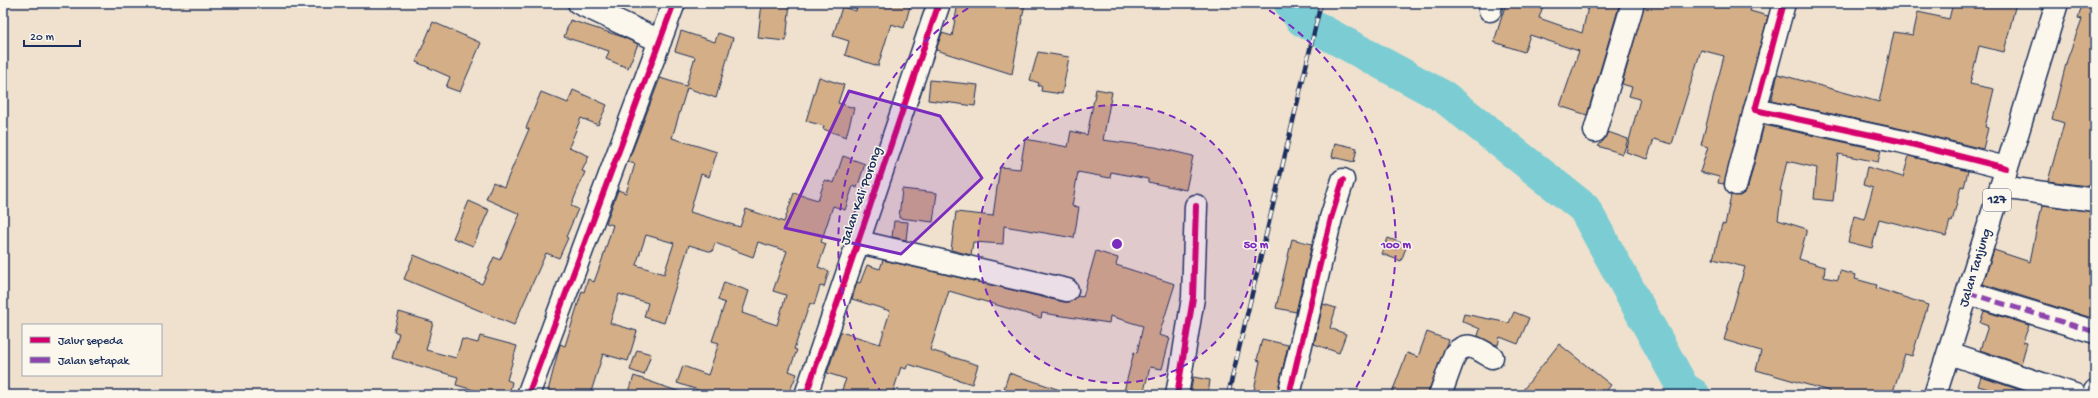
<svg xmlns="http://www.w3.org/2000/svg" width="2098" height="398" font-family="'Gochi Hand',sans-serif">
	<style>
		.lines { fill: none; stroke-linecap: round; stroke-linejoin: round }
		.river { stroke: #7ccdd3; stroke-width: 33 }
		.building { fill: #d4ae86; stroke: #1b2f5e; fill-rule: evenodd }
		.minor-casing { stroke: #1b2f5e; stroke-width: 25 }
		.major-casing { stroke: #1b2f5e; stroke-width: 25 }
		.minor { stroke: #fbf7ec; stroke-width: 22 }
		.major { stroke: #fbf7ec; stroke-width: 22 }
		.rail-casing { stroke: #1b2f5e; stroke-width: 4.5 }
		.rail { stroke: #fbf7ec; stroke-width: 3; stroke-dasharray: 9; stroke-linecap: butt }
		.quiet { stroke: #8e44ad; stroke-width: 5; stroke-dasharray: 10 5; stroke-linecap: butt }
		.cycleway-casing { stroke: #fbf7ec; stroke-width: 8 }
		.cycleway { stroke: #d6006c; stroke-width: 6 }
		.marked { fill: #7b2cbf; fill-opacity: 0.2; stroke: #7b2cbf; stroke-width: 3; stroke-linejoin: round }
		.ring { fill: none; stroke: #7b2cbf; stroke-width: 2; stroke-dasharray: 7 5 }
		.labels { text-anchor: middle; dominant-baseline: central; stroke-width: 3; stroke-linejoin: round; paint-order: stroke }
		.shield { fill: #fbf7ec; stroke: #5e6b89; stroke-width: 1 }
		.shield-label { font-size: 13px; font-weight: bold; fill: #1b2f5e }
		.street-label { font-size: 14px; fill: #1b2f5e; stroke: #fbf7ec }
		.centre { fill: #7b2cbf; stroke: #fbf7ec; stroke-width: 2 }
		.ring-label { font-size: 12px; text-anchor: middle; font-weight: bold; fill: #7b2cbf; stroke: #fbf7ec; stroke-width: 3; stroke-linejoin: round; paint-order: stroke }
	</style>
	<rect width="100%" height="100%" fill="#efe1cd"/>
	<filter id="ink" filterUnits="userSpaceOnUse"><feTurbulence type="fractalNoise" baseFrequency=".025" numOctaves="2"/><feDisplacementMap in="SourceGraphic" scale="8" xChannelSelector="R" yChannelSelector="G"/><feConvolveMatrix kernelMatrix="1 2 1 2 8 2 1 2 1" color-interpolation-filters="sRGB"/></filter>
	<g filter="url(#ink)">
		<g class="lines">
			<polyline class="river" points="1290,3 1302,20 1444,97 1584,208 1683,388 1694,395"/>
		</g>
		<g class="building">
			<polygon points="762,3 790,3 786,41 758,38"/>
			<polygon points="857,3 911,3 904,28 891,24 878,66 845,55 849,41 833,36 842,7 856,11"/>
			<polygon points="958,3 1025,3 1012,74 936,50 942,33 952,36"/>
			<polygon points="1506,3 1544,3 1539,18 1582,33 1589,3 1620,3 1587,115 1560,106 1579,51 1530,35 1524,52 1494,42"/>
			<polygon points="1645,3 1724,3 1736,7 1737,3 1753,3 1750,11 1768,16 1724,184 1718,183 1719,177 1700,172 1708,147 1701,145 1724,56 1701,50 1672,144 1654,139 1647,159 1626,152 1640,99 1629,96 1632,87 1622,84"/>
			<polygon points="1953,3 2016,3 2004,52 1979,46 1970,84 1994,89 1985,127 1988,128 1983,149 1902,129 1771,101 1778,74 1879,102 1894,32 1913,35 1918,12 1949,19"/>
			<polygon points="2083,3 2095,3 2095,169 2090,186 2095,187 2048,181 2064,123 2052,119 2067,60 2082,19 2078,18"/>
			<polygon points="570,20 620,36 638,44 628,68 606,59 609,51 564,37"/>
			<polygon points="433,22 481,43 460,92 446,87 450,77 416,62"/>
			<path d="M681,31L715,42L718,33L733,38L716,98L687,88L672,138L717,152L709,177L701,174L690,212L740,227L746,209L784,222L794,193L818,200L825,180L834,183L843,156L865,164L857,188L853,186L845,210L833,206L821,242L826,244L818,267L829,271L824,287L820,286L814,305L810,303L794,349L797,350L789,371L797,374L788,395H713L677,383L683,366L708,375L719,343L712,341L725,303L718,300L724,282L749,291L742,313L777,325L786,295L773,291L787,251L758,242L753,257L715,243L712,252L689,245L664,323L644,317L648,303L619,294L610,323L637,331L628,361L603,354L590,395L570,390L569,395L548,391L560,344L565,346L582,291L584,292L588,279L594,282L602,260L613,225L606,223L618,190L626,193L635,164L628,162L660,78L686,86L695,57L675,51ZM646,235L674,243L664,274L636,265Z"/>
			<polygon points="1038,52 1069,57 1062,94 1041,91 1042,86 1038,86 1039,83 1030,80"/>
			<polygon points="819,77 844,85 838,103 854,108 846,137 823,129 824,126 806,121"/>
			<polygon points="930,80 978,85 975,106 928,100"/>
			<polygon points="1096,89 1112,92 1103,140 1155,147 1193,156 1186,190 1148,182 1148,179 1111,172 1110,178 1078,172 1072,206 1079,207 1074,238 1004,226 1003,244 973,242 971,255 951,250 956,212 993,216 1000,167 1020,169 1025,139 1068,147 1071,131 1087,135"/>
			<polygon points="573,90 607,105 598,125 581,118 569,147 589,156 582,171 585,172 571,206 578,209 566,237 568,238 559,258 546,253 514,325 404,279 414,255 482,284 494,257 500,260 520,214 486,199 493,182 504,187 529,129 526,128 541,92 568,103"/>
			<polygon points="1764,125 1881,150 1878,162 1838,154 1833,201 1814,199 1817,168 1787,161 1780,191 1782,191 1778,220 1807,229 1799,259 1825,267 1824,277 1838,280 1840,271 1856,275 1855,279 1877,285 1876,288 1928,305 1912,356 1905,354 1892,395 1828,395 1829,391 1756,370 1761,351 1724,340 1745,267 1713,259 1722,224 1725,225 1731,195 1740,196 1745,192 1748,187"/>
			<polygon points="1608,132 1628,139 1623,154 1598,146 1604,140"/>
			<polygon points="1335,143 1357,148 1354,162 1332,157"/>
			<polygon points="1909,156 1968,171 1964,187 1961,186 1952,222 1950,221 1946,236 1879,219 1872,248 1848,242 1854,216 1864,219 1873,188 1863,185 1867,167 1903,177"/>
			<polygon points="902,189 937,193 933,222 899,218"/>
			<polygon points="469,201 489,210 473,246 453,238"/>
			<polygon points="2043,205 2095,212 2095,319 1983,284 1994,250 2030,262 2040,211 2042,211"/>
			<polygon points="894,221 908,222 906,240 892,237"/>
			<polygon points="1388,238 1407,245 1401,261 1382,254"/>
			<polygon points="1292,239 1312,244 1296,312 1276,308"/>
			<polygon points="1096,251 1118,258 1116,265 1175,284 1159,335 1170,338 1162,369 1150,367 1143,395 1123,395 1134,352 1137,353 1143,326 1110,316 1109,323 1042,313 1041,318 949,291 930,350 978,365 972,384 908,364 906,369 901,367 892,395 840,395 846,379 827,373 841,332 880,344 890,311 852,299 857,282 860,283 867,265 880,269 883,260 1064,302 1070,302 1077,296 1083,297"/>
			<polygon points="1323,304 1336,308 1330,328 1346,334 1339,353 1314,344"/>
			<polygon points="1984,311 2029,325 2023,342 2027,343 2021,364 1980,350 1988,326 1980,323"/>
			<polygon points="399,312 433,322 426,350 456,358 462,339 478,343 480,336 517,346 507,380 512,382 509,395 492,395 456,385 458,377 392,358 399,333 394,332"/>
			<polygon points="1514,312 1529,318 1518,344 1500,337 1498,345 1494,344 1478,336 1480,329 1462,321 1464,314 1509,323"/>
			<polygon points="1427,332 1448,340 1427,395 1391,395 1407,353 1418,357"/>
			<polygon points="1262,339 1288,345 1277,395 1253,395 1260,361 1257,360"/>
			<polygon points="1559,344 1611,385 1603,395 1519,395"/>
			<polygon points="637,350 651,354 644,375 630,370"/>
			<polygon points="1009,373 1066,392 1065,395 1002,395"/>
			<polygon points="634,376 683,393 683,395 628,395"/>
			<polygon points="1193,377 1210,380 1208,395 1190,395"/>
			<polygon points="1981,377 2035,395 2010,395 1978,386"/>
		</g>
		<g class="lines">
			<defs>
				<g id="minor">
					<polyline points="579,3 660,41"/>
					<polyline points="1784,3 1755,110 1899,141 2006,168"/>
					<polyline points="1490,10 1491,3"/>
					<polyline points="1595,131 1633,3"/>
					<polyline points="1736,184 1755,110"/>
					<polyline points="2001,187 2095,200"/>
					<polyline points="859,242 1067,290"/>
					<polyline points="1968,293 2095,332"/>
					<polyline points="1949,353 2075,395"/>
					<polyline points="528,395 674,3"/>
					<polyline points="806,395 939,3"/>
					<polyline points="1177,395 1193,298 1196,206"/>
					<polyline points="1289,395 1331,218 1343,180"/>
					<path d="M1440,395L1455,354C1467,339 1479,350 1492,357"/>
					<polyline points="2093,395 2095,391"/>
				</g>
				<polyline id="major" points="1935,395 2001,187 2057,3"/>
			</defs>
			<use href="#minor" class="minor-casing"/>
			<use href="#major" class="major-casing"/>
			<use href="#minor" class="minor"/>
			<use href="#major" class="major"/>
			<defs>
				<polyline id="rail" points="1228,395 1321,3"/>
			</defs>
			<use href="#rail" class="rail-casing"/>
			<use href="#rail" class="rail"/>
			<polyline class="quiet" points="1968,293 2095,332"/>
			<defs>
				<g id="cycleway">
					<polyline points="1784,3 1755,110 1899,141 2006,168"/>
					<polyline points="528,395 674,3"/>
					<polyline points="806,395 939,3"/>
					<polyline points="1177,395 1193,298 1196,206"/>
					<polyline points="1289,395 1331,218 1343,180"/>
				</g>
			</defs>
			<use href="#cycleway" class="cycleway-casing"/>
			<use href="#cycleway" class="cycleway"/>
		</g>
	</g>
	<path class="marked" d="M849,91L940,116L982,178L901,254L785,228Z"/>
	<circle cx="1117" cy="244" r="139" fill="#7b2cbf" fill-opacity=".12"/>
	<g class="ring">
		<circle cx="1117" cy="244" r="139"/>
		<path d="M882 394A279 279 0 0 1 975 4M1259 4A279 279 0 0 1 1352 394"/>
	</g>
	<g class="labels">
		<rect class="shield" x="1983" y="189" width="28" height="22" rx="3"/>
		<g class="shield-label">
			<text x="1997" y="200">127</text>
		</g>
		<g class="street-label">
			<text transform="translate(862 196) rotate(-71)">Jalan Kali Porong</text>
			<text transform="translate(1976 268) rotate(-73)">Jalan Tanjung</text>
		</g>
	</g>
	<circle cx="1117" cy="244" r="6" class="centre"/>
	<g class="ring-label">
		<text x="1256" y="248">50 m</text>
		<text x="1396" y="248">100 m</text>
	</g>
	<rect width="2098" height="398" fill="none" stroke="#fbf7ec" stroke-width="16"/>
	<rect x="8" y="8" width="2082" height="382" fill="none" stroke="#1b2f5e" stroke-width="1.5" filter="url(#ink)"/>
	<rect x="22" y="324" width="140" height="52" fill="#fbf7ec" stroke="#a1a7b3"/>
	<rect x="30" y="337" width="20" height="6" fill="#d6006c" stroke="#a1a7b3"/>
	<text x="58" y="344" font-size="12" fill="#1b2f5e">Jalur sepeda</text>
	<rect x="30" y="357" width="20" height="6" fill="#8e44ad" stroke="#a1a7b3"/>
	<text x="58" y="364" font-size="12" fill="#1b2f5e">Jalan setapak</text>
	<path d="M24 40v6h56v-6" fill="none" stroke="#1b2f5e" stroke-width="2"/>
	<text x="30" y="40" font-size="12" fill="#1b2f5e" stroke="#fbf7ec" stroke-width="3" paint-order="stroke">20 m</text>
</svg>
